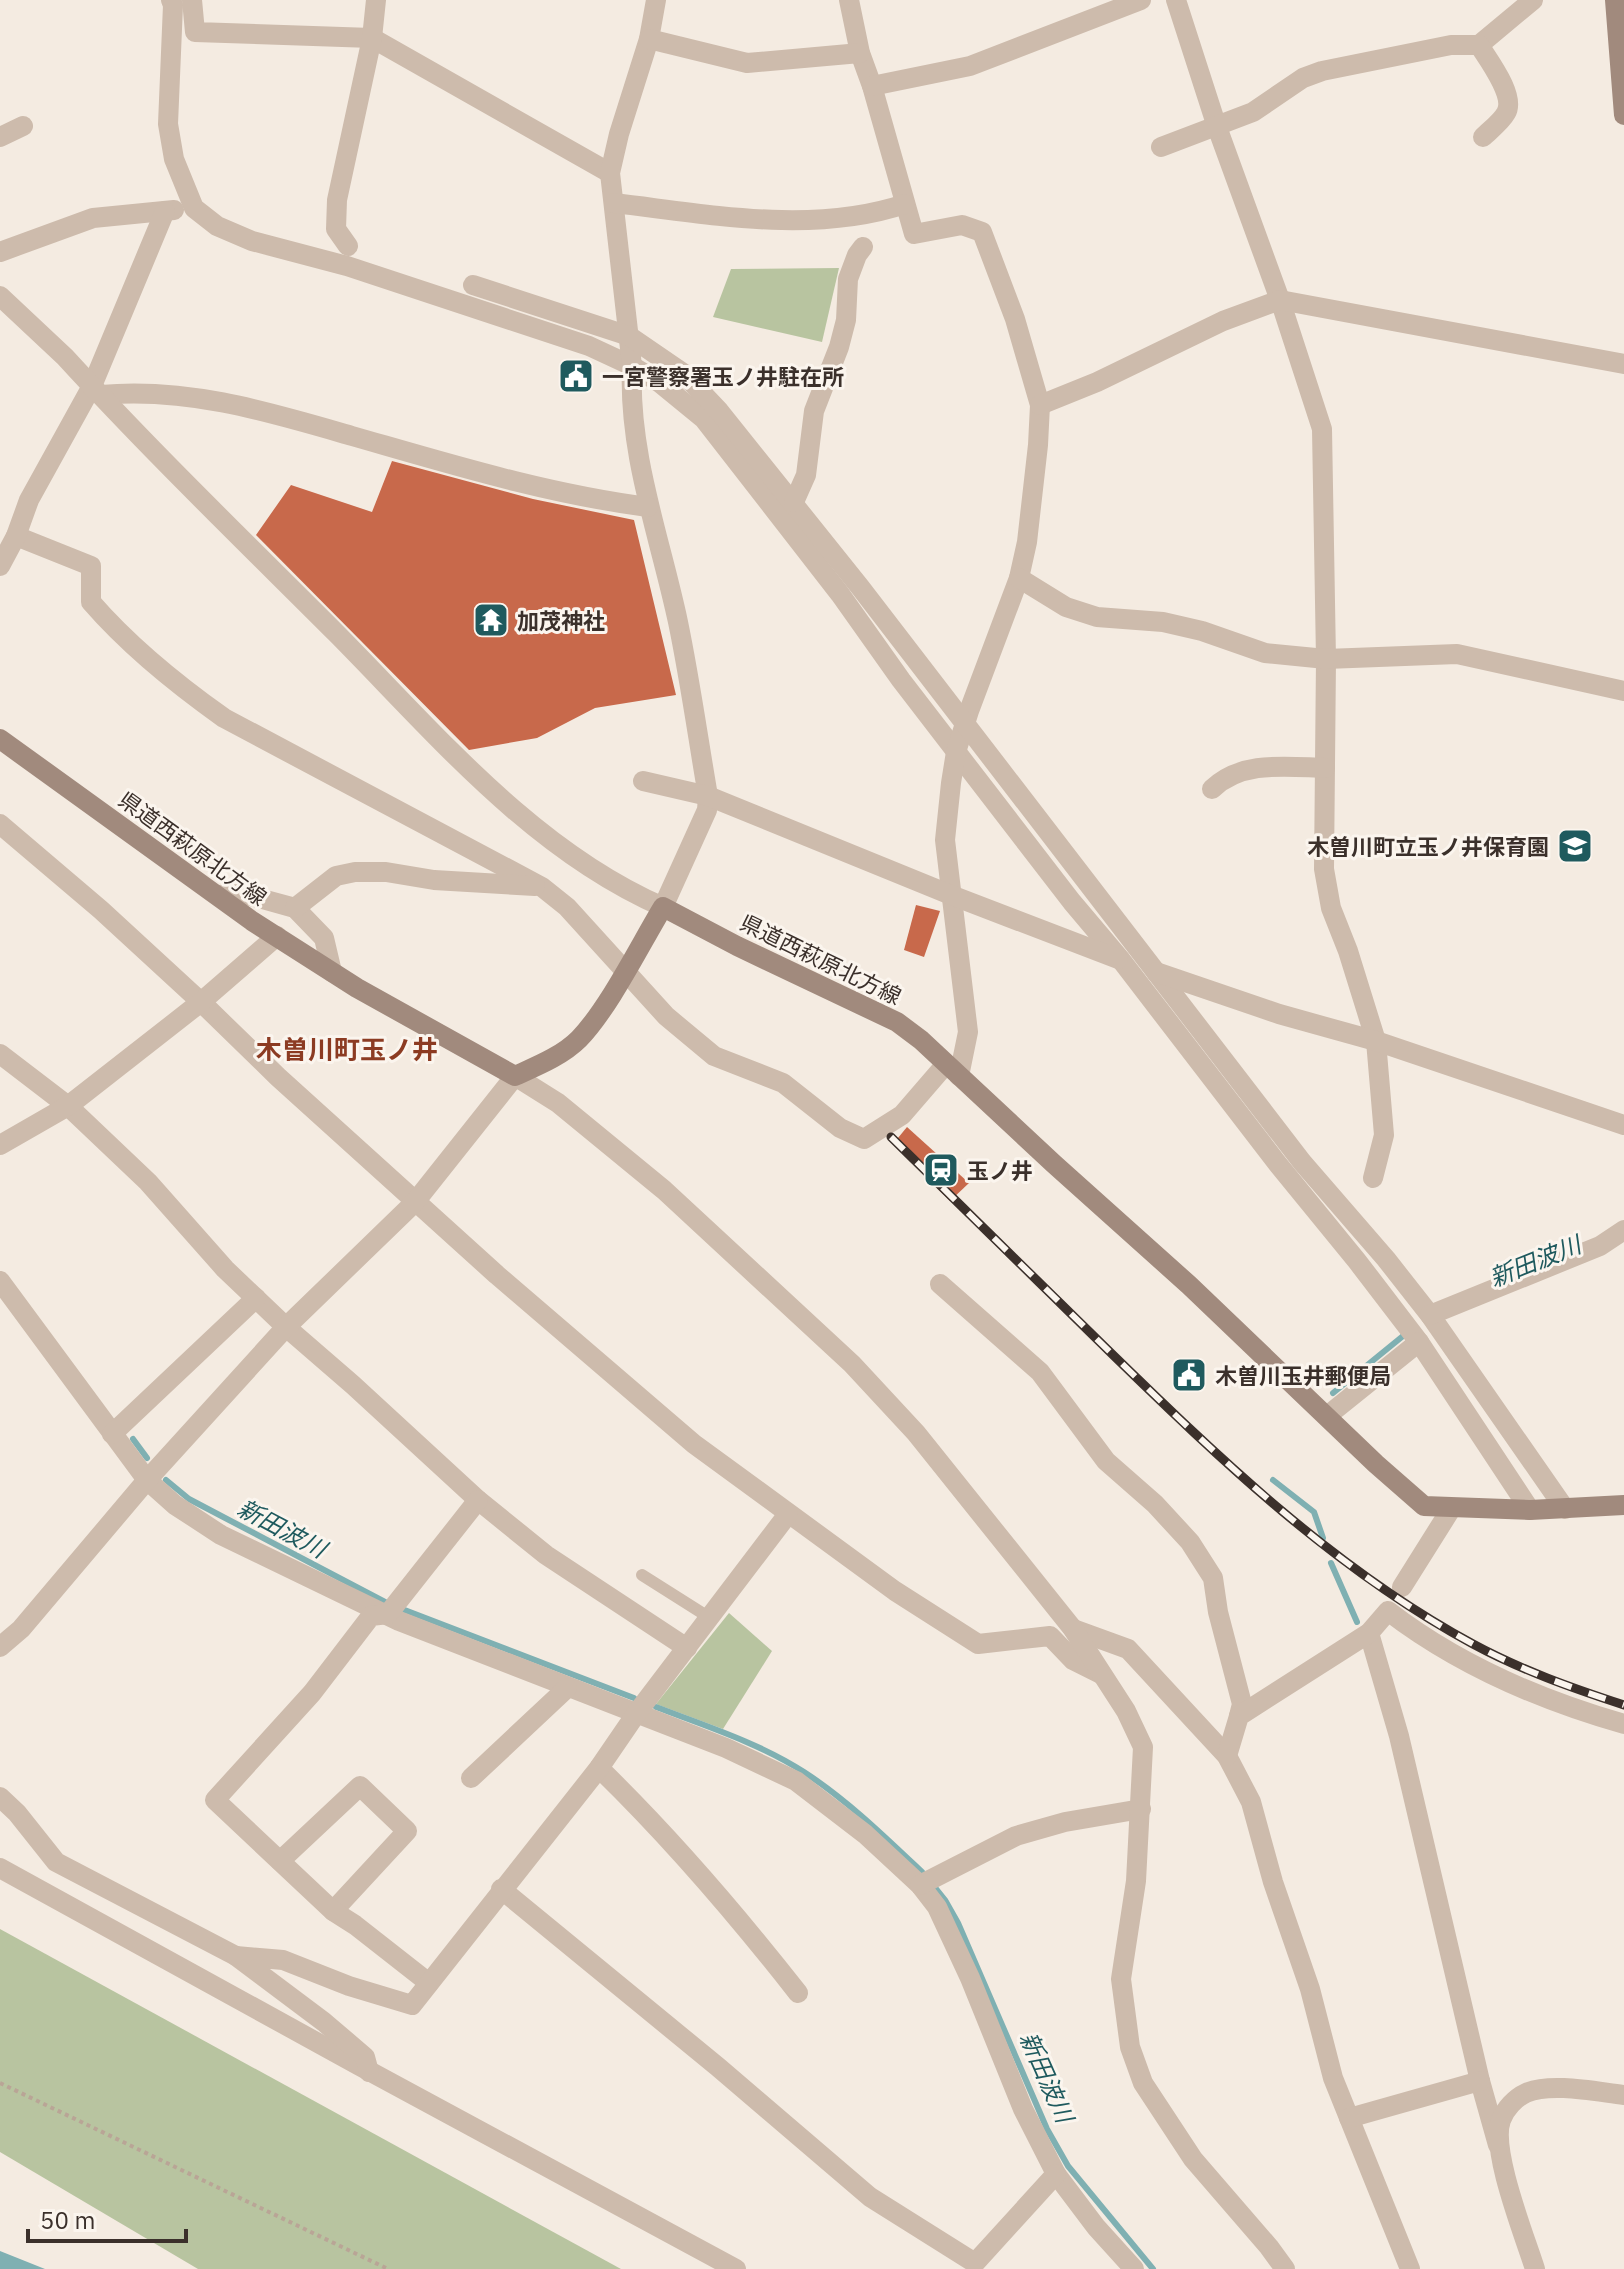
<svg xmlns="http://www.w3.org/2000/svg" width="1624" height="2269" font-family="'IBM Plex Sans','Noto Sans JP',sans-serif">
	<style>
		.green { fill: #b8c4a0 }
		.water { fill: #7fb0b2 }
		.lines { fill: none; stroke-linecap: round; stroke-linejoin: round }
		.stream { stroke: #7fb0b2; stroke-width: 6 }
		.building { fill: #c8694b }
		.path { stroke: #b9a596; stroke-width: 4; stroke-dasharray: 4 4; stroke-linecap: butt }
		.service { stroke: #cdbbac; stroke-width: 12 }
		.minor { stroke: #cdbbac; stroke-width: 20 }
		.tertiary { stroke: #cdbbac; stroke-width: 20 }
		.secondary { stroke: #a18a7d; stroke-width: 20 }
		.rail-casing { stroke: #3b302b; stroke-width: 9 }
		.rail { stroke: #fbf5ee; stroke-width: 6; stroke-dasharray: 18; stroke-linecap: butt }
		.labels { text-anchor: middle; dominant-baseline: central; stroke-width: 6; stroke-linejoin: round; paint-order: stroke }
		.poi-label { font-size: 22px; font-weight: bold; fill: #3b302b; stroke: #fbf5ee; text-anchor: start }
		.street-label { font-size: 22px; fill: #3b302b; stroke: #fbf5ee }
		.water-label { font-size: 24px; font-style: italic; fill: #1f5a5e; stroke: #fbf5ee }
		.quarter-label { font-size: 26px; font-weight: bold; fill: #8c3b22; stroke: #fbf5ee }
	</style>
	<rect width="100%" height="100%" fill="#f4ebe1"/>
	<g class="green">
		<polygon points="839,268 822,342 713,317 731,269"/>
		<polygon points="729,1613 772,1651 723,1729 656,1704"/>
		<polygon points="0,1929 621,2269 198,2269 0,2152"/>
	</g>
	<polygon class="water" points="0,2251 45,2269 0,2269"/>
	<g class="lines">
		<g class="stream">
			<polyline points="1333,1393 1403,1336"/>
			<polyline points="133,1439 147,1458"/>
			<polyline points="166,1480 189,1499 385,1602"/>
			<polyline points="1273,1480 1314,1512 1323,1538"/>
			<polyline points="1331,1563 1357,1622"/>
			<polyline points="402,1609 634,1698"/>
			<path d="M656,1707C706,1726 759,1743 804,1772C847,1800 884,1836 922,1872"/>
			<polyline points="933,1885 945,1900 958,1923 1047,2129 1068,2166 1153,2269"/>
		</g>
	</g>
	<g class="building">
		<polygon points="392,461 533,499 634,520 676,695 595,708 537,738 469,750 256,535 291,485 372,512"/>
		<polygon points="916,905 940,911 924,957 904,950"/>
		<polygon points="907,1127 969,1183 950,1201 893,1144"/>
	</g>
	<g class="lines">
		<polyline class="path" points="0,2083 388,2269"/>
		<polyline class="service" points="642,1575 710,1618"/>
		<g class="minor">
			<polyline points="171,0 173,5 168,124 174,159 194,208 217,226 252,241 347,266 589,346 632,366 660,383 704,419 840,594 901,680 1072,902 1121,960 1277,1163 1357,1261 1419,1342 1530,1510"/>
			<polyline points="192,0 195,32 372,38 610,173"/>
			<path d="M656,0L649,39L619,134L610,173L632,366C628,454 660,537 678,622C690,680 698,738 708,796L707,810L663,907"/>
			<polyline points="849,0 860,53 872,86 914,234 962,225 982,232 1015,319 1040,405 1038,445 1027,542 1019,578 969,711 956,752 951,783 945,840 968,1032 959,1076"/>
			<polyline points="1176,0 1217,127 1280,300 1322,429 1326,659 1324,869 1331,908 1348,951 1376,1041 1384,1135 1373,1178"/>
			<polyline points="649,39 747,63 860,53"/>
			<polyline points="1479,45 1533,0"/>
			<polyline points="872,86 970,66 1141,0"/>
			<polyline points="0,137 23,126"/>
			<path d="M1161,147L1253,112L1303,78L1322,71L1451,45H1479C1489,61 1516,96 1506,113C1501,122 1490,130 1483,137"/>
			<path d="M614,203C708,214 812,235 905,204"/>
			<polyline points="348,246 336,229 337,200 372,38 376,0"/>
			<polyline points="0,252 93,218 174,210"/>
			<polyline points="473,285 629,336 683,373 719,411 860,587 1302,1162 1386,1259 1430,1315 1565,1509"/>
			<path d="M101,395C188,387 269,412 352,436C450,464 547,494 648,507"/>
			<polyline points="1040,405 1097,382 1223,321 1280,300 1624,364"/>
			<polyline points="794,502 806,475 814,411 839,347 846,320 848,279 857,255 863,247"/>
			<path d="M16,536L91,566V602C130,647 176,684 224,718L542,887L567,907L666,1016L714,1056L783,1083L840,1128L864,1139L902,1115L946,1064"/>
			<polyline points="0,566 16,536 29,500 92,386 165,211"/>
			<polyline points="1019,578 1066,607 1097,617 1163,622 1202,631 1265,653 1326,659 1457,654 1624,691"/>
			<polyline points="643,781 708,796 951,895 1118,959"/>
			<path d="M1212,789C1242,760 1287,767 1325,768"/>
			<polyline points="0,824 101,910 201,1002 278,1077 497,1275 694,1444 895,1591 978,1644 1050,1636 1073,1660 1101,1674"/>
			<polyline points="217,895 244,894 295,908 324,938 332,972"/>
			<polyline points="295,908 336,876 355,872 386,872 434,880 535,886"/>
			<polyline points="1156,972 1279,1014 1376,1041 1624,1125"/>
			<polyline points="0,1054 68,1106 148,1182 225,1269 286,1327 353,1385 478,1500 546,1555 687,1648"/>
			<polyline points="0,1145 68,1106 201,1002 277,936"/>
			<polyline points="0,1281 147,1480 175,1505 221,1535 399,1621 726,1748 796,1781 865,1834 920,1885 937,1907 970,1978 1023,2109 1056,2174 1096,2227 1134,2269"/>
			<polyline points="940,1284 1040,1372 1106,1461 1155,1504 1190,1542 1213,1578 1218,1612 1242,1704 1239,1716"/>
			<polyline points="1430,1315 1600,1246 1624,1230"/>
			<polyline points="1327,1416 1419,1342"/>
			<polyline points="112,1434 256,1298"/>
			<polyline points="1402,1587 1451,1509"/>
			<polyline points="1073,1629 1128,1649 1227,1756 1251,1802 1273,1882 1310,1989 1333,2078 1410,2269"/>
			<polyline points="1369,1633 1399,1736 1480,2081 1498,2145"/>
			<polyline points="0,1647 21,1629 147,1480 286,1327 415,1202 515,1076"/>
			<path d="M1227,1756L1239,1716L1369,1633L1388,1611C1457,1664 1540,1700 1624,1724"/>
			<path d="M599,1768C671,1838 736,1914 798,1993"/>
			<polyline points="471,1778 567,1688"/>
			<polyline points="0,1797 17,1813 56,1862 236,1956"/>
			<polyline points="280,1861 360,1786 407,1831 333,1911"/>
			<polyline points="0,1868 358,2065 736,2269"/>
			<polyline points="920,1885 1016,1836 1065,1822 1141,1809"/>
			<polyline points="501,1889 718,2067 870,2197 975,2263 1056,2174"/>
			<polyline points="429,1983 355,1925 333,1911 215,1800 312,1693 371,1616 388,1614 478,1500"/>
			<polyline points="369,2072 365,2057 324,2022 236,1956 283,1960 349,1986 412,2005 599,1768 636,1714 788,1514"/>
			<polyline points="1349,2118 1480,2081"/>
		</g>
		<g class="tertiary">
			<path d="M0,296L65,357C152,452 245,542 336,633C435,733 532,850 663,907"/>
			<polyline points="515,1076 558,1103 664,1190 852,1364 916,1433 1073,1629 1126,1711 1143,1747 1136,1881 1121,1979 1130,2047 1143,2083 1193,2159 1269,2247 1285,2269"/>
			<path d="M1535,2269C1525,2237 1490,2150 1501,2120C1505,2109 1515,2098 1526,2093C1551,2082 1597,2092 1624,2095"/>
		</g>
		<g class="secondary">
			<polyline points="1615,0 1624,115"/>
			<path d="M0,739L252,921L357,988L515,1076C537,1066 562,1056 579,1039C609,1008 640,945 663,907L737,946L897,1022L921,1040L1054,1164L1189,1285L1376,1464L1424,1506L1530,1510L1624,1505"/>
		</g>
		<defs>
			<path id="rail" d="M891,1137C964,1209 1038,1281 1111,1353C1222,1461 1336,1570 1473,1644C1521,1670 1572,1688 1624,1705"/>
		</defs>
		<use href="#rail" class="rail-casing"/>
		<use href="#rail" class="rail"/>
	</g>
	<defs>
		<symbol id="civic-square" viewBox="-11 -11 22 22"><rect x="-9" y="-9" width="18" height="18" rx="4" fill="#1f5a5e" stroke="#fbf5ee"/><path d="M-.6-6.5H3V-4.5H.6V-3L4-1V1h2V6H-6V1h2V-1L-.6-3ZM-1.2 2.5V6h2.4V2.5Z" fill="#fff"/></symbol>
		<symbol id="temple-square" viewBox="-11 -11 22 22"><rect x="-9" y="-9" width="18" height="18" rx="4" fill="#1f5a5e" stroke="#fbf5ee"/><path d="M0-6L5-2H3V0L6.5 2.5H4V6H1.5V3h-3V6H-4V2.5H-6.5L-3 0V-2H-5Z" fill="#fff"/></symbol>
		<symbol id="school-square" viewBox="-11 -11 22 22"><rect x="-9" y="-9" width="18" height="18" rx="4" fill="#1f5a5e" stroke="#fbf5ee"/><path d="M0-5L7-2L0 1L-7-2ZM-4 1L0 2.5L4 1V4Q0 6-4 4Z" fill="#fff"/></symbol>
		<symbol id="station-square" viewBox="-11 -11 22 22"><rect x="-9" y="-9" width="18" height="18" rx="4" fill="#1f5a5e" stroke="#fbf5ee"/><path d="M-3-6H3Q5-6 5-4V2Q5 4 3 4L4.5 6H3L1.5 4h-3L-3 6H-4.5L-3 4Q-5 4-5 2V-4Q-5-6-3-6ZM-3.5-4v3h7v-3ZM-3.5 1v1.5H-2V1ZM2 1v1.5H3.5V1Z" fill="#fff"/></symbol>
	</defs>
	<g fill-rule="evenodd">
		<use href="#civic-square" x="556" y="356" width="40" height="40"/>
		<use href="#temple-square" x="471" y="600" width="40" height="40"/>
		<use href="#school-square" x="1555" y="826" width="40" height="40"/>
		<use href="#station-square" x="921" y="1150" width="40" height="40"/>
		<use href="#civic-square" x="1169" y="1355" width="40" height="40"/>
	</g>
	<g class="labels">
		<g class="poi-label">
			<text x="602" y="376">一宮警察署玉ノ井駐在所</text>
			<text x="517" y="620">加茂神社</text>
			<text x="1549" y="846" text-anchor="end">木曽川町立玉ノ井保育園</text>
			<text x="967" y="1170">玉ノ井</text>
			<text x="1215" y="1375">木曽川玉井郵便局</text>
		</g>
		<g class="street-label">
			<text transform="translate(193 848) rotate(36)">県道西萩原北方線</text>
			<text transform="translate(821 959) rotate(26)">県道西萩原北方線</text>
		</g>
		<g class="water-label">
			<text transform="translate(1535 1261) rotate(-22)">新田波川</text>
			<text transform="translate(282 1528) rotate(28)">新田波川</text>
			<text transform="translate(1047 2077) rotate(66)">新田波川</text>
		</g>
		<g class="quarter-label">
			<text x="347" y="1049">木曽川町玉ノ井</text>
		</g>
	</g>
	<path d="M28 2229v12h158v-12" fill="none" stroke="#3b302b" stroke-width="4"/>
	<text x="40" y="2229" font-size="24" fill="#3b302b" stroke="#fbf5ee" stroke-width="6" paint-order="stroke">50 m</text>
</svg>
